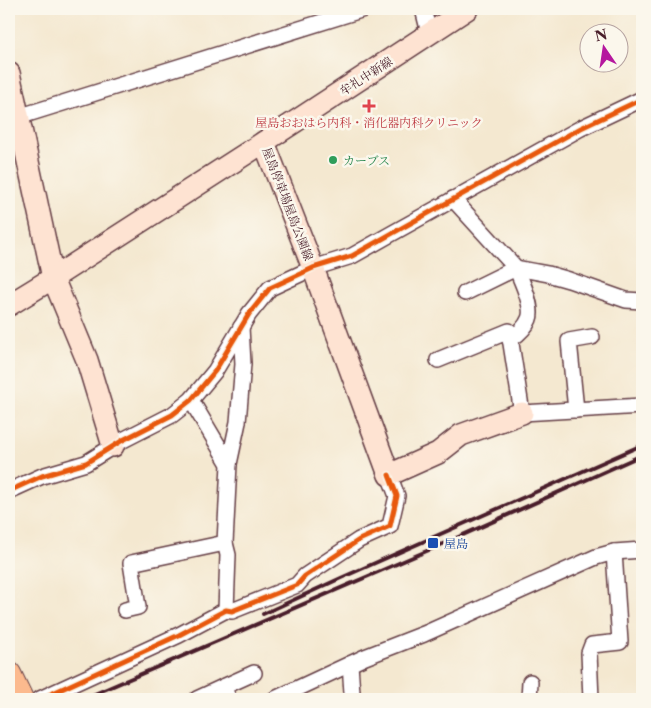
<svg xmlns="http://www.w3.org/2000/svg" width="651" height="708" font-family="'Libre Caslon Text','Noto Serif JP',serif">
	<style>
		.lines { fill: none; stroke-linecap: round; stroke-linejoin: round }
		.street-casing { stroke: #643d44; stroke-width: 18 }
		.secondary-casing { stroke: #643d44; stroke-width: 24 }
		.primary-casing { stroke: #643d44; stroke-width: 26 }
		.street { stroke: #fff; stroke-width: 15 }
		.secondary { stroke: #fee3d2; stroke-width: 21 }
		.primary { stroke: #fcba8e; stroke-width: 24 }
		.rail { stroke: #4a1f2b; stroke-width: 4 }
		.cycleway-casing { stroke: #fbf7ec; stroke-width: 8 }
		.cycleway { stroke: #e8590c; stroke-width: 5 }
		.health-dot { fill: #e0444e; stroke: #fbf7ec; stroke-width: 2 }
		.leisure-dot { fill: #2e9e5b; stroke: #fbf7ec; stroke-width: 2 }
		.transit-dot { fill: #1a4fb4; stroke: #fbf7ec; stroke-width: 2 }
		.labels { text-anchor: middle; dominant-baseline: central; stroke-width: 5; stroke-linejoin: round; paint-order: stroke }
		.street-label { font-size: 12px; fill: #4a1f2b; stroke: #fbf7ec }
		.health-label { font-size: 12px; fill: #be3a42; stroke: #fbf7ec }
		.leisure-label { font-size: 12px; fill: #27864d; stroke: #fbf7ec; text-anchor: start }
		.transit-label { font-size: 12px; fill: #164399; stroke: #fbf7ec; text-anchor: start }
	</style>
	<rect width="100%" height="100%" fill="#fbf7ec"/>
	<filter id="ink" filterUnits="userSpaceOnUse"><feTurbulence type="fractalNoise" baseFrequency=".02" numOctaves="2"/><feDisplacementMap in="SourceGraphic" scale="10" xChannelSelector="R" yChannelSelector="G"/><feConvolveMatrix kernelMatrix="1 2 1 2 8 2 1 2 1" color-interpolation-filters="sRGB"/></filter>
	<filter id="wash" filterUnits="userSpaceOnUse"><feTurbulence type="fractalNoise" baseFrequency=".0096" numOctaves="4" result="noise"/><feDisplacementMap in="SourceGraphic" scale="20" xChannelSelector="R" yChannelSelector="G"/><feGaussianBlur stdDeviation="1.12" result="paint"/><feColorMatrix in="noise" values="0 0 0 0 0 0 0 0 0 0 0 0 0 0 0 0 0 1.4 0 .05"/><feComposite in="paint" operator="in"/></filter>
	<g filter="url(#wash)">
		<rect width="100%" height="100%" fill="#f4e8d0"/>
	</g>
	<g filter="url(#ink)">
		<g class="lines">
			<defs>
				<g id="street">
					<polyline points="423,9 429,33"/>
					<polyline points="18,117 364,9"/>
					<path d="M453,199L516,268C521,279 534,308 529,319C526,327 517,335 510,340"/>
					<polyline points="465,293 516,268 548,274 569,280 626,300 642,301"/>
					<polyline points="438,360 509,331 522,413 642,406"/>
					<polyline points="576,410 569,341 592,337"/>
					<polyline points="229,464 238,422 243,364 241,327"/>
					<polyline points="9,491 42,476 86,463 123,440 172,415 191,400 215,371 249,314 270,288 313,268 352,256 391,234 581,128 642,99"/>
					<polyline points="225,543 228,555 226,610"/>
					<polyline points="125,610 138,607 131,563 225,543 229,464 191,400"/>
					<polyline points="350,664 352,693 352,699"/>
					<polyline points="223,687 254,673"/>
					<polyline points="40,699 179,635 226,610 232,611 297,585 305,576 359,540 390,526 397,496 389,475"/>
					<polyline points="197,699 223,687 229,699"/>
					<polyline points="275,699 365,657 424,634 596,557 614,552 642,550"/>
					<polyline points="529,699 530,682"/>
					<polyline points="591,699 589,653 592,645 620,642 614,552"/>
				</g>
				<g id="secondary">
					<polyline points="9,73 53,278 87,360 113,446"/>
					<polyline points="264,142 313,268 389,475 438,453 461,435 522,413"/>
					<polyline points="9,305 53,278 264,142 467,9"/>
				</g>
				<polyline id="primary" points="9,674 21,699"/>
			</defs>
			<use href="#street" class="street-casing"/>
			<use href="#secondary" class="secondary-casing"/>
			<use href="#primary" class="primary-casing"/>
			<use href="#street" class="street"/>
			<use href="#secondary" class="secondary"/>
			<use href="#primary" class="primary"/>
			<g class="rail">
				<polyline points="263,614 341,578 642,445"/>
				<polyline points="83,699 436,547 642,455"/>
			</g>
			<defs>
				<g id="cycleway">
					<polyline points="9,491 42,476 86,463 123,440 172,415 191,400 215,371 249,314 270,288 313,268 352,256 391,234 581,128 642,99"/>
					<polyline points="40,699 179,635 226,610 232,611 297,585 305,576 359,540 390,526 397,496 389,475"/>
				</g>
			</defs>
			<use href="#cycleway" class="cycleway-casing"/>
			<use href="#cycleway" class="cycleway"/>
		</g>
	</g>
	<path class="health-dot" d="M366.5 98.5h5v5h5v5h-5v5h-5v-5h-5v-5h5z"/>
	<circle class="leisure-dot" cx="333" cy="160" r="5"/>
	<rect class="transit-dot" x="427" y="537" width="12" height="12" rx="2.5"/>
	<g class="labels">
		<g class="street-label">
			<text transform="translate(366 76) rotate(-33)">牟礼中新線</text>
			<text transform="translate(288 204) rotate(69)">屋島停車場屋島公園線</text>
		</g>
		<g class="health-label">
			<text x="369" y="122">屋島おおはら内科・消化器内科クリニック</text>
		</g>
		<g class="leisure-label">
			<text x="343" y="160">カーブス</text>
		</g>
		<g class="transit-label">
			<text x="444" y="543">屋島</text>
		</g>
	</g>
	<rect width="651" height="708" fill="none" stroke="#fbf7ec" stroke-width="30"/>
	<g transform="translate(604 48) rotate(347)"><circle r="24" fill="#fbf7ec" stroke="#b4a19f"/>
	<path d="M0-4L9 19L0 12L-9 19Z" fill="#b5179e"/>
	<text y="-8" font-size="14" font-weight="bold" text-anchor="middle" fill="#4a1f2b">N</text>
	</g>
</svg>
